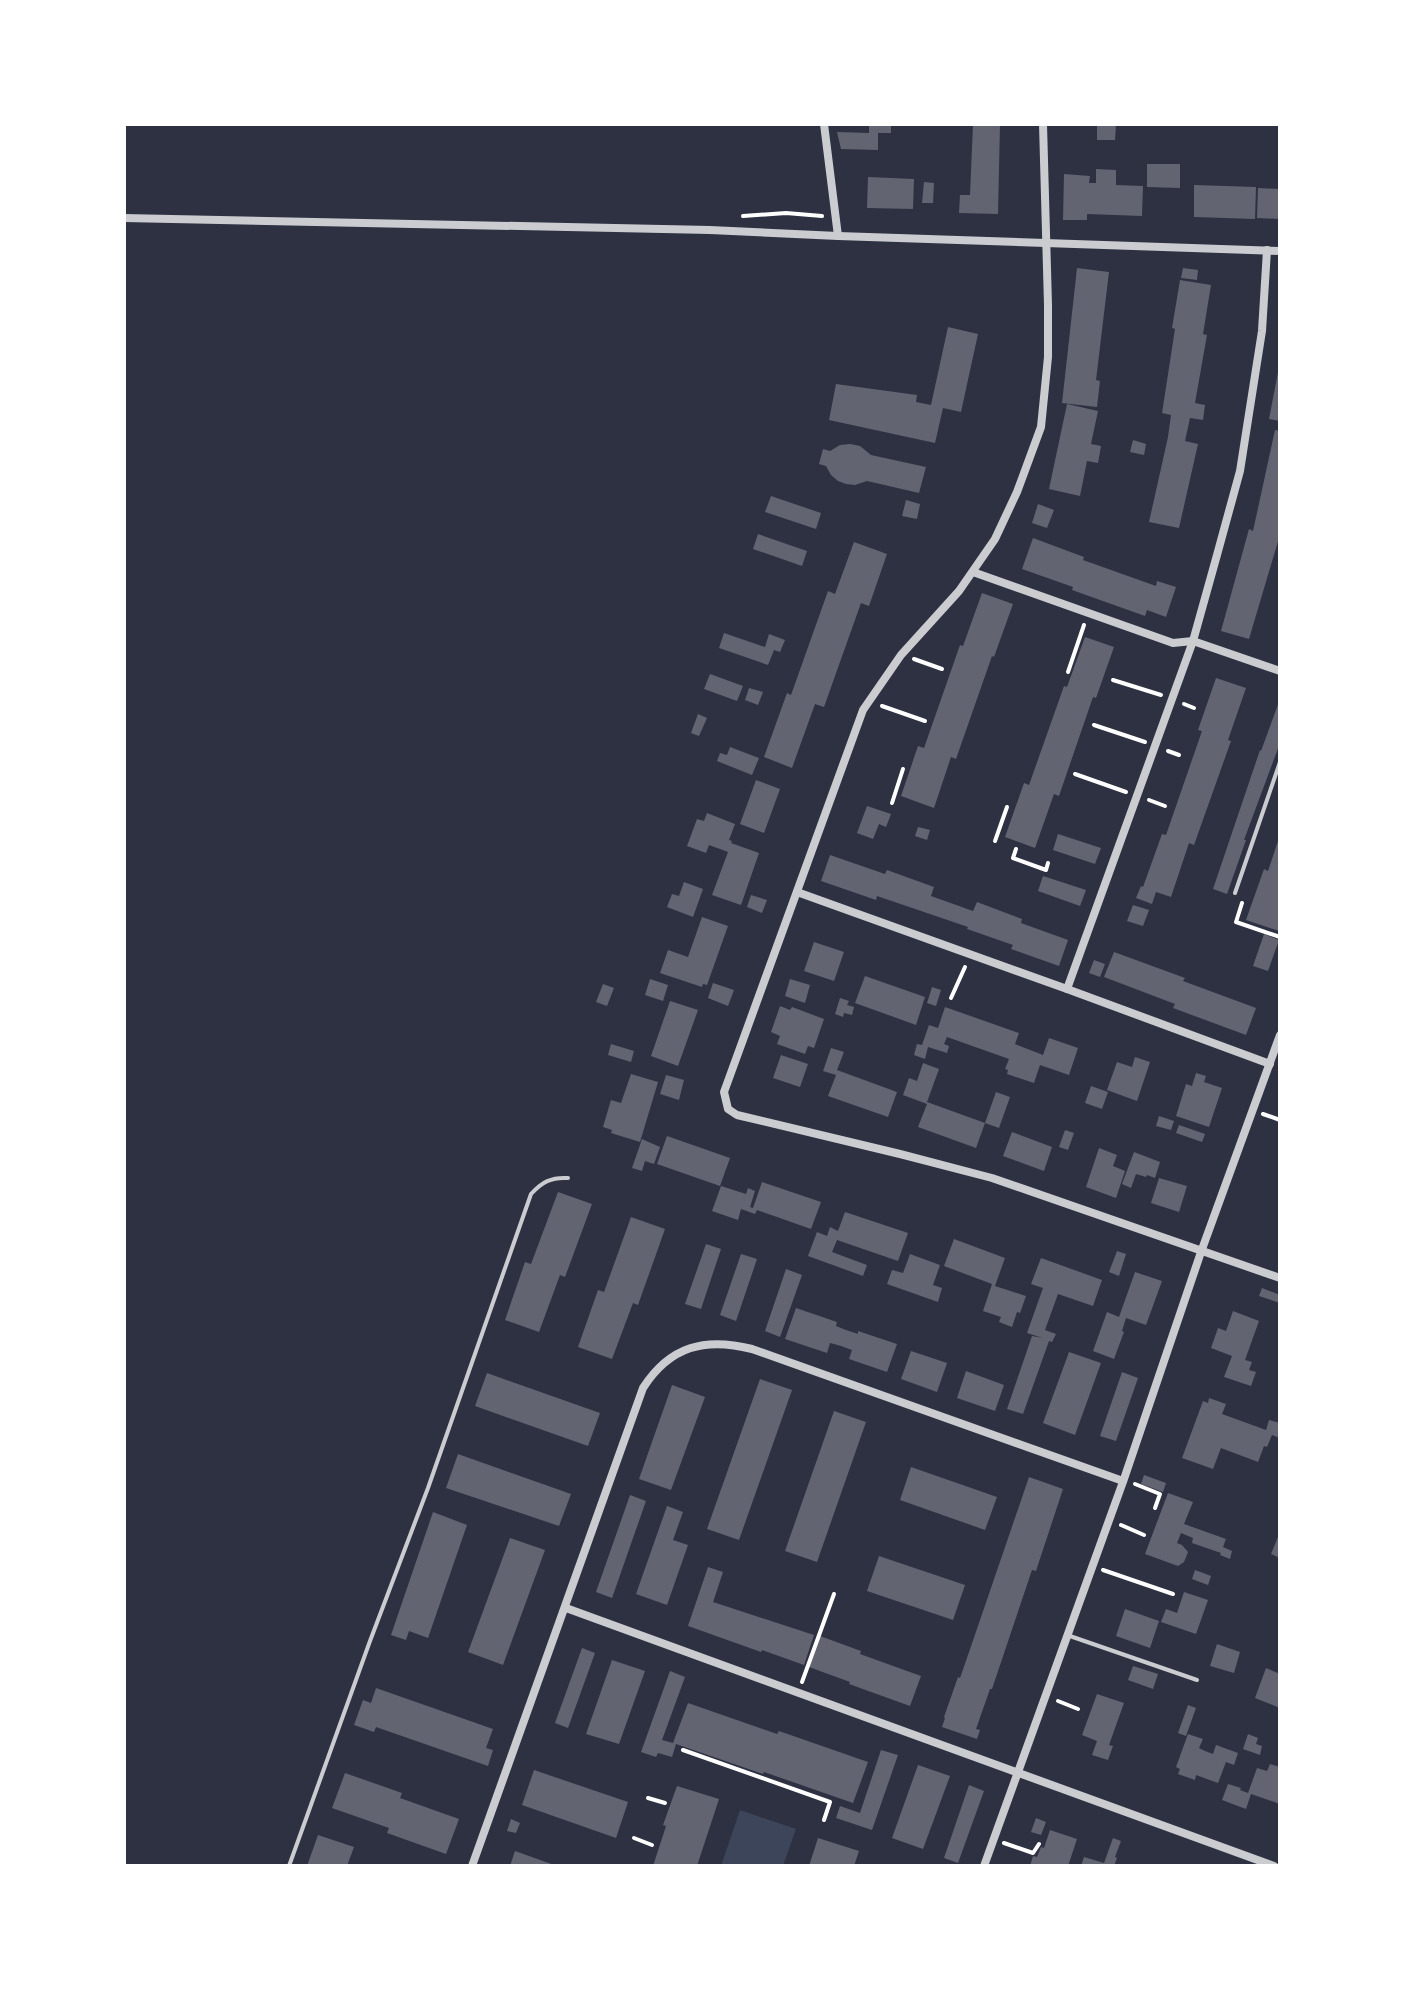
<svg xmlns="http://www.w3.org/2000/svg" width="1404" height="1990" font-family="Signika,sans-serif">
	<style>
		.green { fill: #3c4559 }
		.building { fill: #626471 }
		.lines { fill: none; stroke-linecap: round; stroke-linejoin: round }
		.path { stroke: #fff; stroke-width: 4 }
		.service { stroke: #caccd0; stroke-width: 4 }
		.minor { stroke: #caccd0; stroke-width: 8 }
	</style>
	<rect width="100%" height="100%" fill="#2d3142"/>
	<polygon class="green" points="740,1810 796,1829 783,1866 721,1866"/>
	<g class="building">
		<polygon points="869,124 891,124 891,133 878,133 878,150 841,149 837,132 869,133"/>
		<polygon points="973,124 1000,124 998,214 959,213 960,195 970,195"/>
		<polygon points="1097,124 1116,124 1115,140 1097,140"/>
		<polygon points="1147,164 1180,164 1180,188 1147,187"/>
		<polygon points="1096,169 1116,170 1116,185 1143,186 1142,216 1087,214 1087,220 1063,220 1064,174 1090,176 1089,183 1096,183"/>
		<polygon points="868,177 914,179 913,209 867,208"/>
		<polygon points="924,182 934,183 933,203 922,203"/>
		<polygon points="1194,185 1256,187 1255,219 1194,217"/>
		<polygon points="1258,188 1280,189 1280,219 1257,218"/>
		<polygon points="1077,268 1109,272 1096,380 1100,381 1097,407 1062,403"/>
		<polygon points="1183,268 1198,270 1197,280 1181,278"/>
		<polygon points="1180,280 1211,285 1203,334 1207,335 1195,403 1205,405 1203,420 1190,418 1185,441 1198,444 1179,528 1149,522 1168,437 1171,415 1162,413 1175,329 1172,328"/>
		<polygon points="948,327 978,334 961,412 943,408 935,443 829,420 836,384 917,395 916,402 931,405"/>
		<polygon points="1279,367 1280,367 1280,421 1269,419"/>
		<polygon points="1067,404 1098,411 1091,444 1101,446 1098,463 1087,461 1080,496 1049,489"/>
		<polygon points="1275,430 1280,431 1280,538 1279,538 1249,639 1221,631 1249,529 1253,531"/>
		<polygon points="1133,440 1146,444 1144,455 1130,452"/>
		<polygon points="850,444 860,446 871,455 926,467 919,493 867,481 855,485 846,484 838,481 831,475 826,466 819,464 823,449 830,451 840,445"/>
		<polygon points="771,496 821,513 816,529 765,512"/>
		<polygon points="906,500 920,504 917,519 902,516"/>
		<polygon points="1038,504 1054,510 1047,528 1032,523"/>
		<polygon points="758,534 807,551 802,566 753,549"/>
		<polygon points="1033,538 1084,557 1083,560 1156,586 1157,581 1176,587 1166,617 1147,610 1145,616 1072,590 1073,587 1022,569"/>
		<polygon points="854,542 887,554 869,606 861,603 824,707 815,704 792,768 764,757 787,693 791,695 828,591 835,594"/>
		<polygon points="982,593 1013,604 994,657 992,656 956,759 951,757 934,808 901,796 918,746 924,748 960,645 963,646"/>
		<polygon points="724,633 765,647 769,634 785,640 780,652 774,650 768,665 719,648"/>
		<polygon points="1085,637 1114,647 1096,698 1093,697 1059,796 1054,794 1035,848 1005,837 1024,783 1029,785 1064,686 1067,687"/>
		<polygon points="710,674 743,686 737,701 704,689"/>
		<polygon points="1216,678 1246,688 1228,740 1231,741 1194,845 1189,843 1171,897 1156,892 1152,904 1136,898 1141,886 1143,887 1162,834 1166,835 1202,731 1198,730"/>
		<polygon points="749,688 763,692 758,705 745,700"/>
		<polygon points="1280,699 1280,743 1244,840 1246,840 1227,894 1213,889 1260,750 1261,751"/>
		<polygon points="698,714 707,718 699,736 691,733"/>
		<polygon points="730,747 759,758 752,775 717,761 720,753 727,755"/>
		<polygon points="756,780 780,789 764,833 740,824"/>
		<polygon points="867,806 891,814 886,827 879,824 873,839 857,833"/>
		<polygon points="707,813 735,824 729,840 732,841 731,843 759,853 741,905 712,895 728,852 709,845 706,853 687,846 697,819 704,821"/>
		<polygon points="918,827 930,830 927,840 915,836"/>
		<polygon points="1058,834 1101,848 1095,864 1053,850"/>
		<polygon points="1279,838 1280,927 1279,931 1246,920 1264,869 1268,871"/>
		<polygon points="830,855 885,874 887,870 934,887 931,896 973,911 977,902 1022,919 1021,923 1068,940 1059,966 1011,949 1013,945 967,929 968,927 877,896 876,900 821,881"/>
		<polygon points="1043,876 1086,890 1080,906 1038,891"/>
		<polygon points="684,882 703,889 693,917 667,907 672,894 679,896"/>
		<polygon points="751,895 767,900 762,913 747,907"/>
		<polygon points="1133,905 1149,910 1143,926 1127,921"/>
		<polygon points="702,917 728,926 707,985 703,984 702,987 660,973 668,950 688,957"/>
		<polygon points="1264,934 1279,940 1268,971 1253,966"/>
		<polygon points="814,942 844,952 834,981 804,971"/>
		<polygon points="1114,952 1185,978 1183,981 1256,1008 1246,1035 1173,1008 1175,1004 1104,977"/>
		<polygon points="1094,960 1105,964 1100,977 1089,973"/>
		<polygon points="865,976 925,997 916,1025 855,1003"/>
		<polygon points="650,979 668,985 663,1001 645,995"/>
		<polygon points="790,979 810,985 805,1003 785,996"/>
		<polygon points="713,983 734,990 728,1006 708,998"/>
		<polygon points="603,984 614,988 607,1006 596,1002"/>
		<polygon points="932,987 941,990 936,1006 927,1003"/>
		<polygon points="840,998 849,1001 847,1005 854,1007 852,1015 844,1013 843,1017 835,1014"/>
		<polygon points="670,1001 698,1010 678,1066 651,1056"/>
		<polygon points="780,1006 790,1010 792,1007 824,1019 814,1048 808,1046 805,1054 777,1044 780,1036 771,1032"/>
		<polygon points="945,1007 1019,1033 1015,1044 1043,1055 1049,1038 1078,1048 1069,1075 1040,1065 1034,1083 1007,1074 1008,1070 1005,1069 1009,1059 947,1037 944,1044 949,1046 947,1053 928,1047 925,1059 914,1055 917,1044 922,1045 929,1025 938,1028"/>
		<polygon points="611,1044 634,1051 631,1062 608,1055"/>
		<polygon points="831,1048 844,1052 837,1070 897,1092 888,1117 828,1096 836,1075 823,1071"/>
		<polygon points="781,1055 808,1064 800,1087 773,1078"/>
		<polygon points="1135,1057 1150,1062 1137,1101 1107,1090 1117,1062 1132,1067"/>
		<polygon points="923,1063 939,1069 927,1102 985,1123 976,1148 918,1127 927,1104 903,1095 909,1078 917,1081"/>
		<polygon points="1196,1073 1206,1076 1204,1082 1222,1088 1209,1127 1176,1116 1186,1084 1192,1086"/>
		<polygon points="631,1074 658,1082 640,1142 611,1133 612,1130 603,1127 611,1100 621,1103"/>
		<polygon points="666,1075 684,1080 679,1100 660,1094"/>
		<polygon points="1091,1086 1108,1092 1102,1109 1085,1103"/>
		<polygon points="996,1092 1010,1097 999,1128 985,1123"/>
		<polygon points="1159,1116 1174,1121 1171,1130 1156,1126"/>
		<polygon points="1179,1125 1205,1134 1202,1142 1176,1133"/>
		<polygon points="1065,1130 1074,1133 1068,1150 1059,1147"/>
		<polygon points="1012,1132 1052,1147 1044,1171 1003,1156"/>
		<polygon points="667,1136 730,1158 720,1186 657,1164"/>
		<polygon points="642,1139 660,1147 654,1164 645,1161 642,1171 632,1168"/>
		<polygon points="1099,1148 1117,1155 1113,1166 1125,1171 1116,1198 1086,1187"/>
		<polygon points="1134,1152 1160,1162 1155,1178 1147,1175 1146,1177 1136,1174 1131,1188 1122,1184"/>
		<polygon points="1159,1178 1187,1186 1179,1212 1151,1203"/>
		<polygon points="762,1182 821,1202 811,1229 757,1210 755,1214 741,1209 738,1220 712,1211 721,1186 746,1194 748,1188 755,1191 750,1207 753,1208"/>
		<polygon points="558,1192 592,1204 565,1277 560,1275 539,1332 505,1320 525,1262 531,1264"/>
		<polygon points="845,1212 908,1233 898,1261 837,1240 832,1252 867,1265 863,1276 808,1256 817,1232 827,1236 830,1227 838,1231"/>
		<polygon points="631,1217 665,1229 638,1305 633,1303 612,1359 578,1347 598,1290 604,1292"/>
		<polygon points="954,1239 1005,1258 995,1286 1026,1296 1020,1313 1017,1312 1012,1327 999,1322 1001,1317 983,1311 992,1284 944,1266"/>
		<polygon points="706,1244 721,1249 701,1309 685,1304"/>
		<polygon points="1117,1251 1126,1254 1119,1276 1109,1272"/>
		<polygon points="741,1254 757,1259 736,1321 720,1315"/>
		<polygon points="910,1254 940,1265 933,1285 942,1288 938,1302 887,1284 892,1270 903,1273"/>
		<polygon points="1041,1258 1102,1280 1093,1306 1058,1294 1045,1330 1056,1334 1052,1342 1049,1341 1023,1414 1007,1409 1032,1336 1043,1338 1027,1333 1043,1288 1031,1284"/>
		<polygon points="786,1269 802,1275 780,1337 765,1331"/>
		<polygon points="1135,1272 1162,1281 1146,1325 1126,1318 1122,1331 1124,1332 1114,1359 1093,1351 1107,1312 1119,1317"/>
		<polygon points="1262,1288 1280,1295 1280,1303 1259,1296"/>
		<polygon points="796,1308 837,1322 836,1326 846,1330 858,1334 858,1331 897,1344 887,1372 849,1359 852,1350 841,1346 830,1343 827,1353 785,1339"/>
		<polygon points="1233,1311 1259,1321 1245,1360 1252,1362 1249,1370 1256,1372 1251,1386 1224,1377 1232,1356 1211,1348 1218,1328 1226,1331"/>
		<polygon points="911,1351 947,1363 937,1392 901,1379"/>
		<polygon points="1069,1352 1101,1363 1075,1435 1043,1423"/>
		<polygon points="966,1371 1004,1385 995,1411 957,1398"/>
		<polygon points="1122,1372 1138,1378 1116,1441 1100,1436"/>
		<polygon points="487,1373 600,1413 588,1446 475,1406"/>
		<polygon points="760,1379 792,1390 739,1540 707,1529"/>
		<polygon points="672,1385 705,1397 671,1490 639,1479"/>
		<polygon points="1209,1398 1226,1404 1222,1414 1266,1430 1269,1420 1280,1423 1280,1438 1272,1435 1267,1447 1264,1446 1258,1462 1221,1448 1213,1469 1182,1458 1203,1401 1208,1403"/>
		<polygon points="834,1411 866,1422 817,1562 785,1551"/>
		<polygon points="458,1454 571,1494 559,1526 446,1488"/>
		<polygon points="911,1467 997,1497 985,1530 900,1500"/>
		<polygon points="1144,1475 1166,1483 1163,1492 1141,1484"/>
		<polygon points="1029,1477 1063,1489 1036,1571 1032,1570 992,1689 990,1689 976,1729 980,1730 977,1739 942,1727 945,1718 944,1717 958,1677 960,1678 967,1658"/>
		<polygon points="1168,1493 1193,1502 1184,1524 1226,1539 1223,1547 1232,1551 1230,1559 1220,1555 1221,1553 1192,1543 1193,1538 1181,1533 1177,1543 1182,1545 1188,1552 1184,1562 1178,1566 1145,1554"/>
		<polygon points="630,1495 646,1501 612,1598 596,1592"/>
		<polygon points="667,1506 683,1512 673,1540 688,1545 667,1605 636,1594"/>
		<polygon points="433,1512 467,1525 428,1638 409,1631 406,1640 391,1635"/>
		<polygon points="1280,1532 1280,1558 1271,1554"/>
		<polygon points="510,1538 545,1550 503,1665 468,1652"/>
		<polygon points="879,1556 965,1585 953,1620 867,1591"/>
		<polygon points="708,1567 723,1572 713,1602 814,1635 804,1665 762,1650 761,1652 688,1626"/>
		<polygon points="1195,1570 1211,1576 1208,1585 1192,1579"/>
		<polygon points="1184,1592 1208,1600 1196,1634 1161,1622 1166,1609 1177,1613"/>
		<polygon points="1125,1609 1159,1621 1150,1648 1116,1636"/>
		<polygon points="820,1636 861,1651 860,1654 921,1676 910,1706 849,1684 850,1682 809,1667"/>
		<polygon points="1217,1644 1240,1652 1234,1673 1210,1666"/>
		<polygon points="582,1648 595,1653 568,1728 555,1723"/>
		<polygon points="612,1660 645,1671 619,1744 586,1734"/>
		<polygon points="1133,1666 1158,1674 1153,1689 1128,1680"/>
		<polygon points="1266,1668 1280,1674 1280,1708 1255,1698"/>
		<polygon points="670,1671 685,1677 662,1740 673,1743 688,1703 777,1734 779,1731 868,1762 853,1803 764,1772 763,1774 676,1744 672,1757 658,1753 656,1757 641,1752"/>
		<polygon points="376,1688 493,1729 486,1748 493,1750 488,1766 376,1727 374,1732 354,1725 363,1700 371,1703"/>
		<polygon points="1097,1694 1124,1703 1109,1745 1113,1746 1108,1760 1092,1755 1097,1741 1082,1735"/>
		<polygon points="1188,1705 1196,1708 1186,1736 1178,1733"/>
		<polygon points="1188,1734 1203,1739 1199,1748 1205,1751 1213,1754 1216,1745 1238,1753 1234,1765 1226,1762 1218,1783 1196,1775 1195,1780 1178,1774 1180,1769 1176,1767"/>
		<polygon points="1248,1734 1258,1738 1256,1744 1262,1746 1260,1755 1243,1749"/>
		<polygon points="881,1750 898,1755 872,1830 836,1818 840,1806 860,1813"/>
		<polygon points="1270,1764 1280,1767 1280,1804 1251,1794 1246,1809 1222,1800 1228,1784 1241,1788 1240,1790 1248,1793 1257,1768 1267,1771"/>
		<polygon points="918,1765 950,1776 923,1849 892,1838"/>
		<polygon points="534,1770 628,1802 616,1838 522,1805"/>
		<polygon points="345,1773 402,1793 400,1798 459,1819 446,1854 387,1833 389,1828 332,1808"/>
		<polygon points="969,1785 984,1791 958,1863 944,1858"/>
		<polygon points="677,1786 719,1799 697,1866 653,1866 666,1826 663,1825"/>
		<polygon points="1036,1818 1046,1822 1041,1835 1031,1832"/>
		<polygon points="511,1819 520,1823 516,1833 507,1831"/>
		<polygon points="1050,1830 1077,1839 1068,1866 1030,1866 1033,1856 1037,1857 1041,1847 1044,1848"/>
		<polygon points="318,1835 354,1847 347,1866 307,1866"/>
		<polygon points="818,1838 859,1851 854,1866 809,1866"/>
		<polygon points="1113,1838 1121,1841 1115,1857 1117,1858 1114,1866 1081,1866 1084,1857 1104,1863"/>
		<polygon points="515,1851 557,1866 510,1866"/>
	</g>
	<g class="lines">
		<g class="path">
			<polyline points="743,216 786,213 822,216"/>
			<polyline points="914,659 942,669"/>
			<polyline points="1068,672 1084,625"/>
			<polyline points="1113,680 1161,695"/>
			<polyline points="1184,704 1194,708"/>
			<polyline points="882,706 925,721"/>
			<polyline points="1094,725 1145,742"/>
			<polyline points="1168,751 1179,755"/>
			<polyline points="1075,774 1126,792"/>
			<polyline points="1149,800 1165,806"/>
			<polyline points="892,803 903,769"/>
			<polyline points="995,841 1007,807"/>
			<polyline points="1016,849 1013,858 1046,870 1048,863"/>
			<polyline points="1242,903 1236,922 1280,937"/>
			<polyline points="951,998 965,967"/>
			<polyline points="1263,1114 1280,1120"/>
			<polyline points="1135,1484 1160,1494 1155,1508"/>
			<polyline points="1121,1525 1144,1535"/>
			<polyline points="1103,1570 1173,1594"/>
			<polyline points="802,1682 834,1594"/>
			<polyline points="1058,1701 1078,1709"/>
			<polyline points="683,1750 830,1802 824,1820"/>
			<polyline points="648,1798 665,1803"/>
			<polyline points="634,1838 652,1845"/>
			<polyline points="1004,1843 1033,1853 1039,1844"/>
		</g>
		<g class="service">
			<polyline points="1235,893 1280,762"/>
			<polyline points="1067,1635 1197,1680"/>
			<path d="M289,1866L370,1641L428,1488L531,1194C542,1182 551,1177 568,1178"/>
		</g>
		<g class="minor">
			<polyline points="824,124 838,236"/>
			<polyline points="1043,124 1048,305 1048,357 1041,427 1017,492 995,539 959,591 901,655 863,710 724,1092 728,1109 737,1115 900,1154 992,1178 1280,1278"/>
			<polyline points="124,218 710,230 838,236 1280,251"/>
			<polyline points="973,572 1173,643 1193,641 1280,671"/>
			<polyline points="797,892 1067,989 1270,1064"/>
			<polyline points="1067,989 1193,641 1217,555 1240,471 1262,331 1267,250"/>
			<polyline points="566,1608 1274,1866"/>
			<path d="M472,1866L643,1388C670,1346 705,1337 752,1349L1123,1481"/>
			<polyline points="984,1866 1124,1479 1201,1252 1280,1035"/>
		</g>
	</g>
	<rect width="1404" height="1990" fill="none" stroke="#ffffff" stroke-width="252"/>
</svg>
